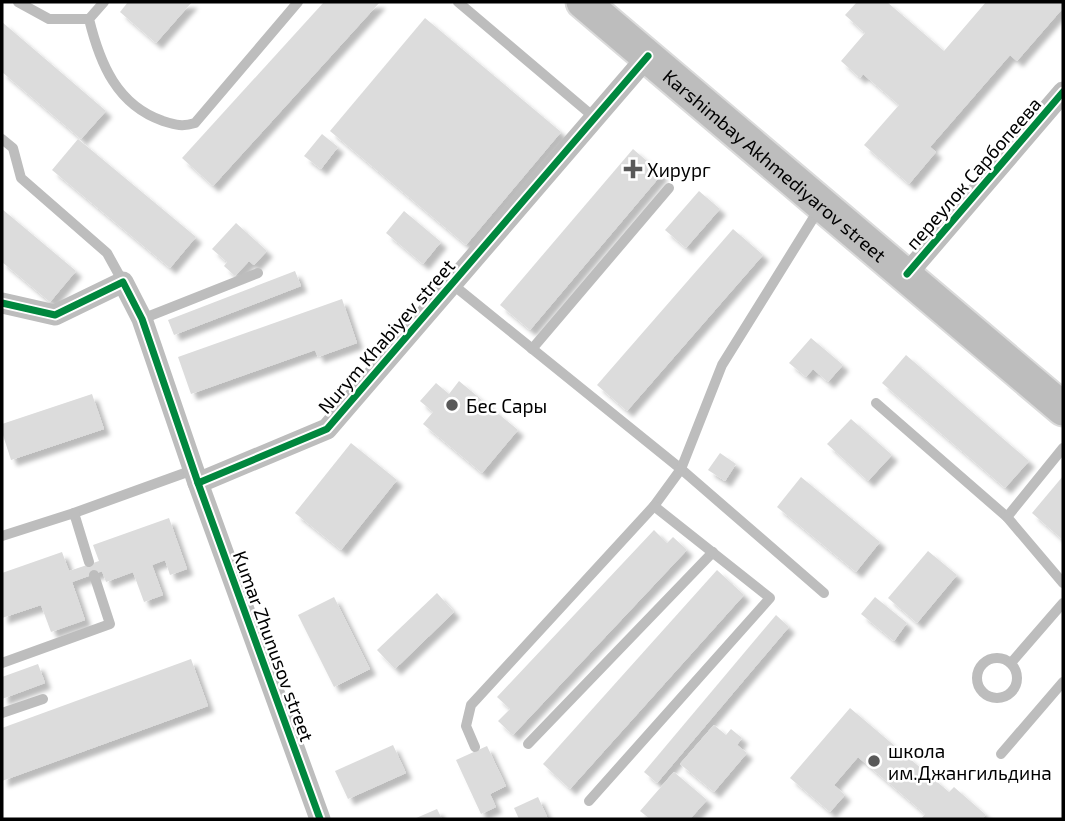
<svg xmlns="http://www.w3.org/2000/svg" width="1065" height="821" font-family="'Exo 2',sans-serif">
	<style>
		.building { fill: #dcdcdc; filter: url(#shadow) }
		.lines { fill: none; stroke-linecap: round; stroke-linejoin: round }
		.primary-casing { stroke: #dbdbdb; stroke-width: 37 }
		.lane { stroke: #bdbdbd; stroke-width: 10 }
		.street { stroke: #bdbdbd; stroke-width: 21 }
		.primary { stroke: #bdbdbd; stroke-width: 33 }
		.cycleway-casing { stroke: #fff; stroke-width: 11 }
		.cycleway { stroke: #00873e; stroke-width: 7 }
		.poi-dot { fill: #595959; stroke: #fff; stroke-width: 2.5 }
		.labels { text-anchor: middle; dominant-baseline: central; stroke-width: 5; stroke-linejoin: round; paint-order: stroke }
		.street-label { font-size: 19px; fill: #000; stroke: #fff }
		.poi-label { font-size: 19px; fill: #000; stroke: #fff; text-anchor: start }
	</style>
	<defs>
		<filter id="shadow"><feDropShadow dx="6" dy="6" stdDeviation="2" flood-color="#0004"/></filter>
	</defs>
	<rect width="100%" height="100%" fill="#fff"/>
	<g class="building">
		<polygon points="128,2 192,2 156,43 120,12"/>
		<polygon points="324,2 380,2 213,186 182,158"/>
		<polygon points="857,2 887,2 944,51 986,2 1063,2 1063,8 1017,61 1010,55 930,147 936,152 909,184 864,145 899,105 863,74 860,78 841,61 865,33 845,15"/>
		<polygon points="425,18 561,132 466,245 330,131"/>
		<polygon points="2,22 106,111 81,139 2,72"/>
		<polygon points="322,134 338,147 321,169 304,156"/>
		<polygon points="78,139 196,237 170,268 52,170"/>
		<polygon points="633,149 662,174 530,330 500,305"/>
		<polygon points="699,191 720,209 686,248 665,230"/>
		<polygon points="2,209 76,271 50,302 2,262"/>
		<polygon points="404,211 441,242 423,264 386,233"/>
		<polygon points="236,223 267,251 254,265 249,261 235,276 224,266 227,262 212,249"/>
		<polygon points="733,229 763,255 627,411 597,385"/>
		<polygon points="295,271 301,286 174,335 168,320"/>
		<polygon points="342,299 357,343 318,357 315,350 191,394 178,357"/>
		<polygon points="811,338 843,365 828,382 813,369 806,377 789,363"/>
		<polygon points="906,355 1029,461 1005,488 882,383"/>
		<polygon points="459,381 518,430 482,473 423,424 433,412 420,401 436,383 449,394"/>
		<polygon points="92,394 104,429 11,460 2,432 2,424"/>
		<polygon points="851,419 892,455 868,481 827,444"/>
		<polygon points="351,443 397,480 341,550 295,513"/>
		<polygon points="720,453 736,464 725,481 708,470"/>
		<polygon points="1063,476 1063,540 1032,513"/>
		<polygon points="801,477 880,542 856,572 777,507"/>
		<polygon points="169,518 187,569 170,575 165,560 152,565 163,595 144,602 133,572 106,582 102,571 72,582 85,620 51,632 41,605 2,618 2,573 62,552 69,571 99,561 93,545"/>
		<polygon points="654,530 667,543 673,537 687,550 513,735 498,721 510,709 497,697"/>
		<polygon points="928,551 957,575 917,623 888,598"/>
		<polygon points="717,570 744,595 570,789 543,764"/>
		<polygon points="437,593 454,612 395,669 377,650"/>
		<polygon points="334,597 370,669 334,687 298,615"/>
		<polygon points="875,597 907,623 894,641 861,614"/>
		<polygon points="776,615 789,627 657,783 644,772"/>
		<polygon points="191,659 208,706 2,781 2,728"/>
		<polygon points="38,664 45,683 2,699 2,677"/>
		<polygon points="850,708 949,792 954,787 986,815 982,819 921,819 925,814 858,757 834,785 845,795 830,812 790,778"/>
		<polygon points="714,725 726,735 731,729 742,738 737,745 747,753 714,792 680,764"/>
		<polygon points="393,745 406,773 348,799 335,771"/>
		<polygon points="487,746 506,786 490,794 496,807 481,814 456,760"/>
		<polygon points="674,772 707,800 690,819 650,819 640,811"/>
		<polygon points="538,797 548,819 519,819 514,808"/>
		<polygon points="437,809 442,819 414,819"/>
	</g>
	<g class="lines">
		<defs>
			<g id="primary">
				<path id="s1" d="M583,2L1063,409"/>
			</g>
		</defs>
		<use href="#primary" class="primary-casing"/>
		<g class="lane">
			<polyline points="18,2 49,19 89,19"/>
			<path d="M104,2L89,19C100,64 117,105 163,121C176,125 182,127 195,123L298,2"/>
			<polyline points="458,2 595,118"/>
			<polyline points="2,139 13,148 21,178 107,253 123,282"/>
			<polyline points="452,284 681,469 824,593"/>
			<polyline points="142,319 258,273"/>
			<polyline points="532,349 669,188"/>
			<polyline points="876,403 1007,517"/>
			<polyline points="1063,448 1007,517 1063,583"/>
			<polyline points="74,513 193,470"/>
			<polyline points="2,536 74,513 89,562"/>
			<circle cx="997" cy="678" r="20"/>
			<polyline points="2,663 110,624 94,575"/>
			<polyline points="1011,663 1063,603"/>
			<polyline points="2,713 43,699"/>
			<polyline points="528,744 713,552"/>
			<polyline points="475,747 466,726 471,705 654,506 681,469 722,365 819,209"/>
			<polyline points="1001,754 1063,682"/>
			<polyline points="589,801 770,598 654,506"/>
		</g>
		<g class="street">
			<polyline points="907,274 1063,92"/>
			<polyline points="2,303 55,315 123,282 142,319 198,483 327,429 648,56"/>
			<polyline points="198,483 320,819"/>
		</g>
		<use href="#primary" class="primary"/>
		<defs>
			<g id="cycleway">
				<polyline points="907,274 1063,92"/>
				<polyline points="2,303 55,315 123,282 142,319 198,483 327,429 648,56"/>
				<polyline points="198,483 320,819"/>
			</g>
		</defs>
		<use href="#cycleway" class="cycleway-casing"/>
		<use href="#cycleway" class="cycleway"/>
	</g>
	<g class="poi-dot">
		<path d="M629.5 158.5h7v7h7v7h-7v7h-7v-7h-7v-7h7z"/>
		<circle cx="452" cy="405" r="7"/>
		<circle cx="874" cy="761" r="7"/>
	</g>
	<g class="labels">
		<g class="street-label">
			<text stroke="none"><textPath href="#s1" startOffset="252">Karshimbay Akhmediyarov street</textPath></text>
			<text transform="translate(973 173) rotate(-49)">переулок Сарбопеева</text>
			<text transform="translate(386 336) rotate(-49)">Nurym Khabiyev street</text>
			<text transform="translate(274 646) rotate(70)">Kumar Zhunusov street</text>
		</g>
		<g class="poi-label">
			<text x="647" y="169">Хирург</text>
			<text x="466" y="405">Бес Сары</text>
			<text x="888" y="750">школа<tspan x="888" dy="22">им.Джангильдина</tspan></text>
		</g>
	</g>
	<rect width="1065" height="821" fill="none" stroke="#000000" stroke-width="7"/>
</svg>
